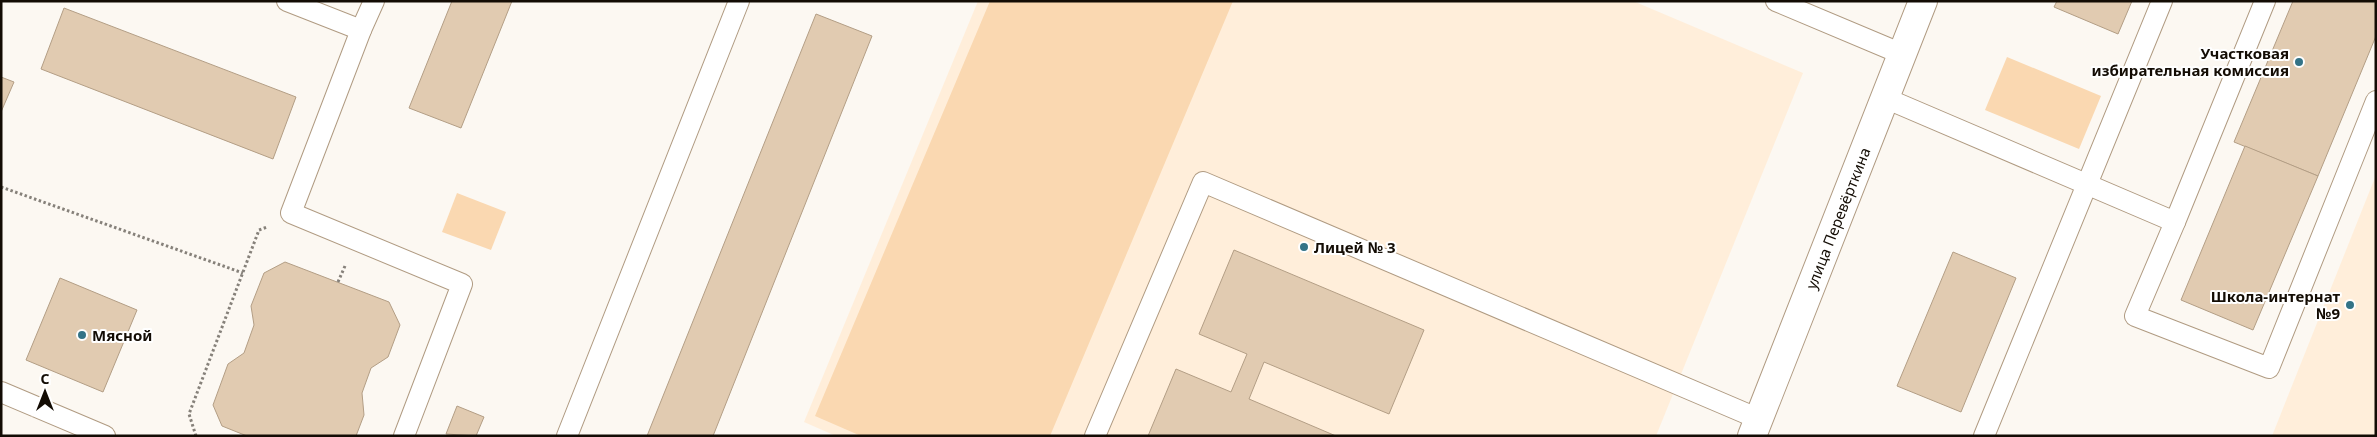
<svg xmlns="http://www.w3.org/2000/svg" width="2377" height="437" font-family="'Noto Sans',sans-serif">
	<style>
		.built { fill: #ffeeda }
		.green { fill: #fad8b1 }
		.building { fill: #e1cbb1; stroke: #b39e85 }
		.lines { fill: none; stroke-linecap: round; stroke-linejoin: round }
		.lane-casing { stroke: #b09b82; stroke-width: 22 }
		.secondary-casing { stroke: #b09b82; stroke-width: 30 }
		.path { stroke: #86817a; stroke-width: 3; stroke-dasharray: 2.5 2.5; stroke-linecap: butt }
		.lane { stroke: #fff; stroke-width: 20 }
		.secondary { stroke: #fff; stroke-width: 28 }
		.poi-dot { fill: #337387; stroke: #fff; stroke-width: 2 }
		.labels { text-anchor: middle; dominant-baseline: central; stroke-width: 4; stroke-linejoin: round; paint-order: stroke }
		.poi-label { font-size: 15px; font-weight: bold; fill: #130c04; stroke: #fff; text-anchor: end }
		.street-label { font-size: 15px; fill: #130c04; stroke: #fff }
	</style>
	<rect width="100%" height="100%" fill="#fcf8f2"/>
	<g class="built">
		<polygon points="978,1 1633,1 1803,73 1656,436 836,436 804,422"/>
		<polygon points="2376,175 2376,436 2272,436"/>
	</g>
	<g class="green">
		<polygon points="990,1 1233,1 1050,436 861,436 815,416"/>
		<polygon points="2007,57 2101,96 2079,149 1985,110"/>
		<polygon points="457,193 506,212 491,250 442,232"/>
	</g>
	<g class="building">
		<polygon points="452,1 512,1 461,128 409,108"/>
		<polygon points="2057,1 2132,1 2118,34 2054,7"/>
		<polygon points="2293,1 2376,1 2376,36 2318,176 2234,142"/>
		<polygon points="64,8 296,97 273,159 41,69"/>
		<polygon points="816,14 872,36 713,436 647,436"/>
		<polygon points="1,77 14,82 1,112"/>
		<polygon points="2245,146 2318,176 2253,330 2181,300"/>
		<polygon points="1234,250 1424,330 1389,414 1264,362 1249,399 1336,436 1148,436 1176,369 1231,392 1247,354 1199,334"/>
		<polygon points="1953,252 2016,278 1961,412 1897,386"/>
		<polygon points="285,262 389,302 400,325 388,357 371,368 362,393 364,415 356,436 247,436 222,426 213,405 228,364 244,353 254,325 251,306 264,273"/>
		<polygon points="60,278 137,310 103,392 26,360"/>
		<polygon points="457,406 484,417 476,436 446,434"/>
	</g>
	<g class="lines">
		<defs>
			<g id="lane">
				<polyline points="287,1 361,30"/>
				<polyline points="374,1 361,30 291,213 462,284 404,436"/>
				<polyline points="1776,1 1902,54"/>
				<polyline points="1885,98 2175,222 2265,1"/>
				<polyline points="2175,222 2135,316 2269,368 2376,101"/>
				<polyline points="1,392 105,436"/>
				<polyline points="567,436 739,1"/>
				<polyline points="1095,436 1203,182 1759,419"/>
				<polyline points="1984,436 2162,1"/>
			</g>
			<g id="secondary">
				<path id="s1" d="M1752,436L1923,1"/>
			</g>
		</defs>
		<use href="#lane" class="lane-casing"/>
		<use href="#secondary" class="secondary-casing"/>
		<g class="path">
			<polyline points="1,187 243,273"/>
			<polyline points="338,282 345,266"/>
			<polyline points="196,436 189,414 259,230 267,227"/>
		</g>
		<use href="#lane" class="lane"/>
		<use href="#secondary" class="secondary"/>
	</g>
	<g class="poi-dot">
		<circle cx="2299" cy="62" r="5"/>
		<circle cx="1304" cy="247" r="5"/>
		<circle cx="2350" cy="305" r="5"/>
		<circle cx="82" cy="335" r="5"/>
	</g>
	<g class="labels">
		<g class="poi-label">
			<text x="2289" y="53">Участковая<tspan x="2289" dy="17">избирательная комиссия</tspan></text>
			<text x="1314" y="247" text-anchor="start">Лицей № 3</text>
			<text x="2340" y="296">Школа-интернат<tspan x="2340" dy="17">№9</tspan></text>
			<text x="92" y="335" text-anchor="start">Мясной</text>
		</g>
		<g class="street-label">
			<text stroke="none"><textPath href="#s1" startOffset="234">улица Перевёрткина</textPath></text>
		</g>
	</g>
	<rect width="2377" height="437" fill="none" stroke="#130c04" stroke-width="5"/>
	<g transform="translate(45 392)" stroke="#ffffff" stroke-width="4" paint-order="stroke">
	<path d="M0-4L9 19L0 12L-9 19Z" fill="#130c04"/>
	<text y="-8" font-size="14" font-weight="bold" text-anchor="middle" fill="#130c04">С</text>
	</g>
</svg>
